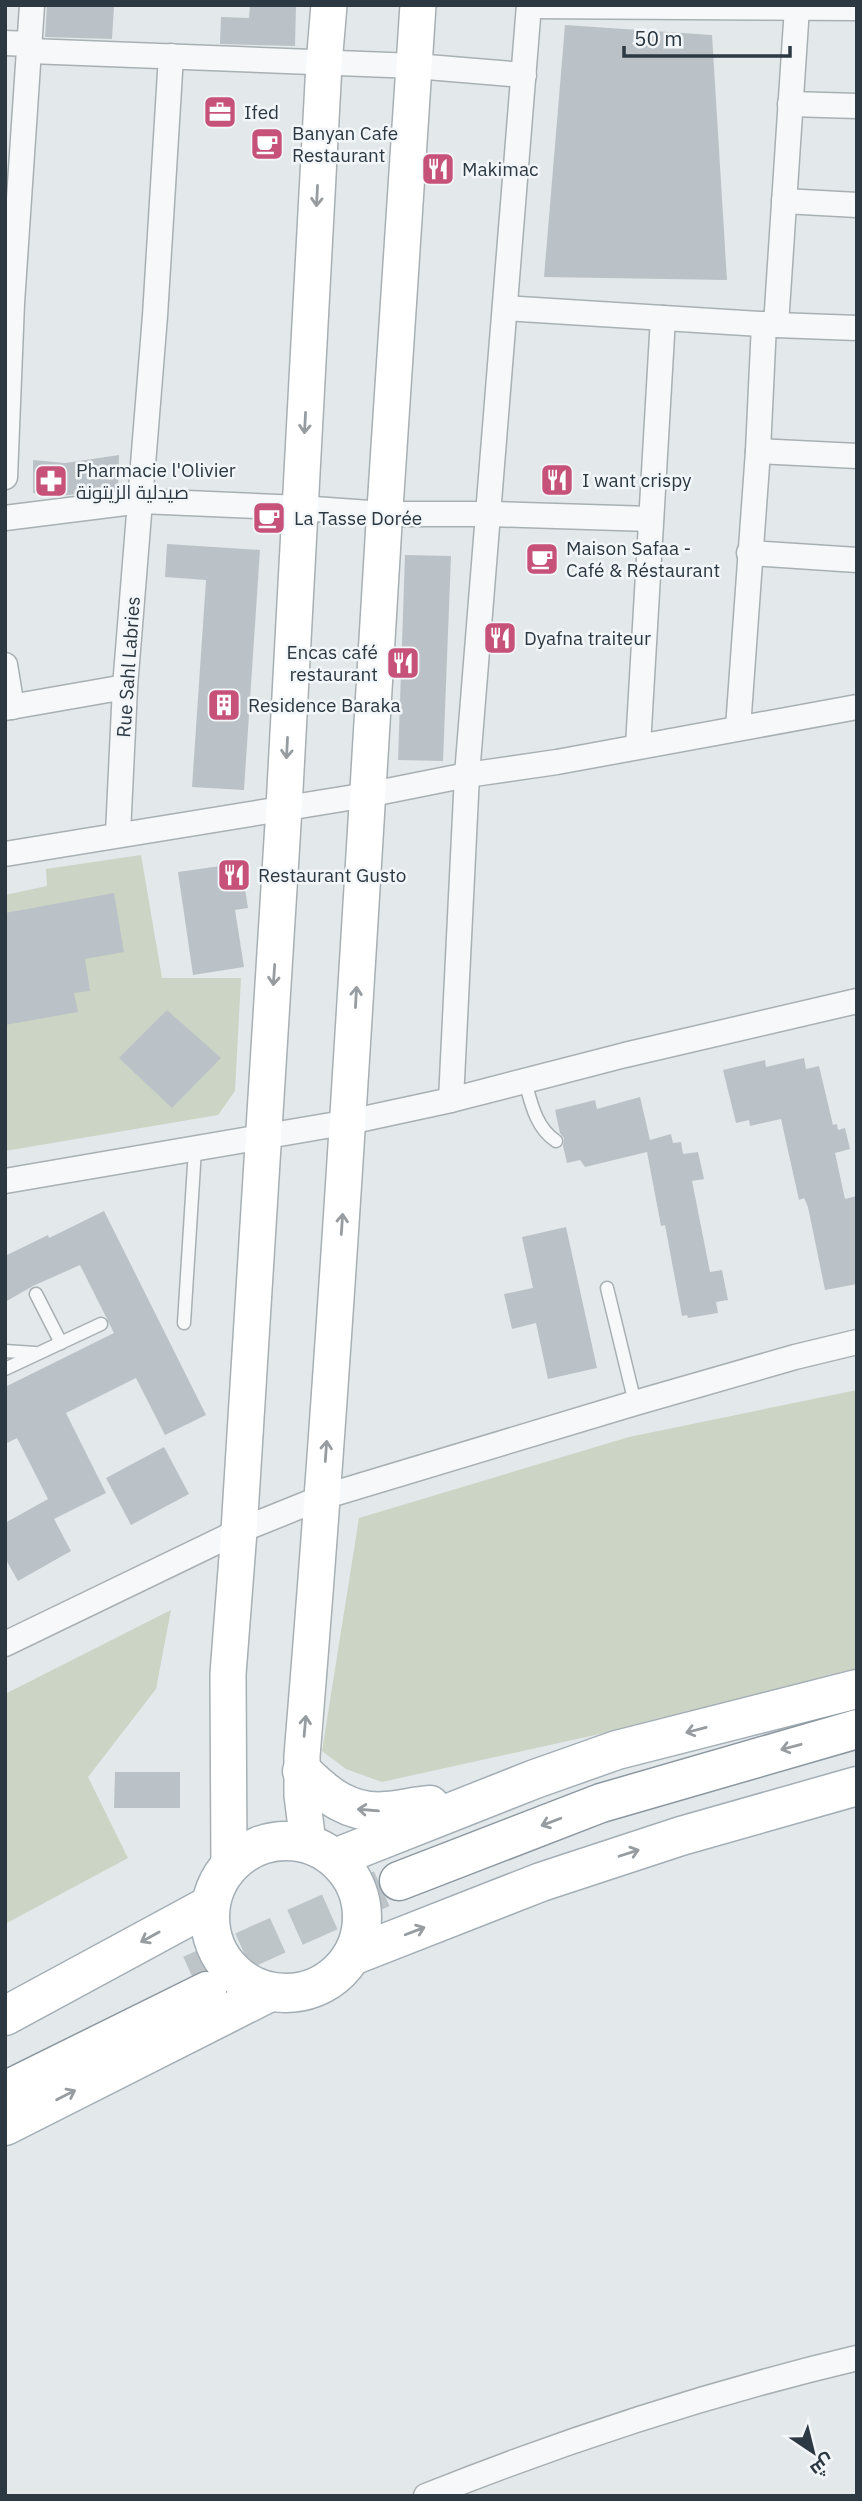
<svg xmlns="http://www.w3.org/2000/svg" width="862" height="2501" font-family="'IBM Plex Sans',Cairo,sans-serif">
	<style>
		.green { fill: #ccd4c5 }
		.building { fill: #bbc2c7 }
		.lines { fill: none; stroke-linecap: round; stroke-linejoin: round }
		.highway-tunnel { stroke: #bec5c8; stroke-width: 38; stroke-dasharray: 38 19; stroke-linecap: butt }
		.lane-casing { stroke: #a8b0b4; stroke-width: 15 }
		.street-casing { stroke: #a8b0b4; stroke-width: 27 }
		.secondary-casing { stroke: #a8b0b4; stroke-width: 38 }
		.primary-casing { stroke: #a3aeb5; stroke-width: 41 }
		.highway-casing { stroke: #8c98a0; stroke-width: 41 }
		.lane { stroke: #f6f8f9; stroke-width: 12 }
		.street { stroke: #f6f8f9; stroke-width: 24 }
		.secondary { stroke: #fff; stroke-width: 35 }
		.primary { stroke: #fff; stroke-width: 38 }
		.highway { stroke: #fff; stroke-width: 38 }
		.oneway { stroke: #969ca0 }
		.labels { text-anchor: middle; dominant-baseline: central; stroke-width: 5; stroke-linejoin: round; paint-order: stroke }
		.poi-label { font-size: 19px; fill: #2c3842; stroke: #f3f6f8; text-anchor: start }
		.street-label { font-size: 19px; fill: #2c3842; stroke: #f3f6f8 }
	</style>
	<rect width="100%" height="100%" fill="#e3e8ea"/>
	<g class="green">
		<polygon points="141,855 162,978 241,978 235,1091 218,1115 5,1151 5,895 47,886 46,869"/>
		<polygon points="857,1390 857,1677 382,1782 346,1769 322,1751 359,1518 629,1437"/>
		<polygon points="171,1610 156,1689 88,1777 128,1858 5,1924 5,1694"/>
	</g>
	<g class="building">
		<polygon points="47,5 114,7 112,39 45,37"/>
		<polygon points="250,5 296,5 295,46 220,44 221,17 249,18"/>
		<polygon points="565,25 712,35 727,280 544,277"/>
		<polygon points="119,455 118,489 60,496 33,493 33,460 65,463"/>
		<polygon points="167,544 260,550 244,790 192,787 206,580 165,577"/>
		<polygon points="405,555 451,556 443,761 398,760"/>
		<polygon points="241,863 248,908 235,910 244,967 193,975 178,872"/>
		<polygon points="114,893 124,952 85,959 90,991 74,993 78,1012 5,1025 5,913"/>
		<polygon points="167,1010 221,1058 172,1108 119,1058"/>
		<polygon points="804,1058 806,1069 819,1066 833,1125 837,1124 838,1130 845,1128 850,1149 835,1153 845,1199 857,1196 857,1284 825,1290 808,1207 804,1198 799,1200 781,1119 750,1126 749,1120 736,1123 723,1070 765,1060 766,1067"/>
		<polygon points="640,1097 650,1140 671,1134 673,1143 681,1142 683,1154 698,1152 704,1179 692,1181 710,1272 722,1270 728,1300 716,1302 718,1313 688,1318 687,1315 682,1316 665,1225 661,1226 647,1152 585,1167 580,1160 567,1163 563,1146 564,1138 560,1133 555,1110 595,1100 597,1109"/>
		<polygon points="104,1211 206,1415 165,1435 136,1378 66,1413 106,1493 54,1519 71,1551 18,1581 5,1558 5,1523 48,1499 17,1438 5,1444 5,1387 114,1333 80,1265 33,1286 5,1302 5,1256 48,1235 49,1238"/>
		<polygon points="566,1227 597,1368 548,1379 536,1323 512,1329 504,1294 533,1288 522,1237"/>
		<polygon points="164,1447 189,1494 131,1525 106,1478"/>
		<polygon points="115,1772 180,1772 180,1808 114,1808"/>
	</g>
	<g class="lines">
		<polyline class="highway-tunnel" points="191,1974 399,1881"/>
		<defs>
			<g id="lane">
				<path d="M525,1081C531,1103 536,1128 556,1141"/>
				<polyline points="607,1288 635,1403"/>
				<polyline points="36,1294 61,1343"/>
				<polyline points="184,1323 195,1149"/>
				<polyline points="5,1351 35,1353"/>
				<polyline points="5,1369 101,1324"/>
			</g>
			<g id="street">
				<polyline points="529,6 857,8"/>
				<polyline points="5,43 30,44"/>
				<polyline points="30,51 415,66 524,75"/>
				<polyline points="790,104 857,106"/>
				<polyline points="784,201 857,205"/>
				<polyline points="505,308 776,325 857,328"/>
				<polyline points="776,325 797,7"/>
				<polyline points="758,451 857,456"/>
				<polyline points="5,477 12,303 32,5"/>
				<polyline points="5,518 141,501 300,508 384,514 490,514 651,519"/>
				<polyline points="749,553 857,560"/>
				<polyline points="5,665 12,707"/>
				<polyline points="5,708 125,687"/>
				<polyline points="738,728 758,451 764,324"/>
				<polyline points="638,746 663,318"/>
				<polyline points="118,834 125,687 155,316 171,56"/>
				<polyline points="5,854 367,795 467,775 557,762 857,707"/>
				<polyline points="451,1100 467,775 529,5"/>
				<polyline points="5,1181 349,1122 451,1100 625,1055 857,1001"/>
				<polyline points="5,1644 239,1531 323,1497 635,1403 795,1357 857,1342"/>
				<path d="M426,2496C566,2440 710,2393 857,2358"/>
			</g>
			<g id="secondary">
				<path d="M308,1843L302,1795V1756C336,1346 359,935 384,524C394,351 408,178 418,5"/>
				<polyline points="229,1865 228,1674 239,1531 284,808 324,64 329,5"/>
			</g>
			<g id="primary">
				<path d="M302,1771C326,1795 350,1815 387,1811C401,1810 415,1806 430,1805"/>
				<circle cx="286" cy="1917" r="76"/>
				<polyline points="335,1858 535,1779 617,1750 857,1689"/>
				<polyline points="352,1956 541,1882 681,1836 857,1786"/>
				<polyline points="5,2016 210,1905"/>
				<polyline points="5,2126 270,1992"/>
			</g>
			<g id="highway">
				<polyline points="399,1881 601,1803 857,1729"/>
				<polyline points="5,2091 207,1991"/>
			</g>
		</defs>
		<use href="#lane" class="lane-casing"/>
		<use href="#street" class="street-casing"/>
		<use href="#secondary" class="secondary-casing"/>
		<use href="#primary" class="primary-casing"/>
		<use href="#highway" class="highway-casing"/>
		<use href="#lane" class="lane"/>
		<use href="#street" class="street"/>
		<use href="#secondary" class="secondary"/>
		<use href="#primary" class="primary"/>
		<use href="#highway" class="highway"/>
	</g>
	<defs><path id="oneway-shaft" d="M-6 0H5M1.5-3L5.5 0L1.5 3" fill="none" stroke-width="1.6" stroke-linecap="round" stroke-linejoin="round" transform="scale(1.75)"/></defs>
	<g class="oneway">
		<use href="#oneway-shaft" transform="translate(317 196) rotate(93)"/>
		<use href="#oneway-shaft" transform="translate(305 423) rotate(93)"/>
		<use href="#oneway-shaft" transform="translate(287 748) rotate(93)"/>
		<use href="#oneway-shaft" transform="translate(274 975) rotate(94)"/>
		<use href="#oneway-shaft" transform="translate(356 997) rotate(-87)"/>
		<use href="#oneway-shaft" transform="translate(342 1224) rotate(-86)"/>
		<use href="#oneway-shaft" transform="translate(326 1451) rotate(-86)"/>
		<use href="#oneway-shaft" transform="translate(305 1726) rotate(-85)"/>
		<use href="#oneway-shaft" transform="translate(696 1730) rotate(165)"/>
		<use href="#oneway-shaft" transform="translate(791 1747) rotate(165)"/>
		<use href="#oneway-shaft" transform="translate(368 1810) rotate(-175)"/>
		<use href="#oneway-shaft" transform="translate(551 1822) rotate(159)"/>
		<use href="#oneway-shaft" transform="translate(629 1853) rotate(-18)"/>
		<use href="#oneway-shaft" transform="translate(415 1931) rotate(-21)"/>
		<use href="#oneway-shaft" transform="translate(150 1937) rotate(151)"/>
		<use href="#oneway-shaft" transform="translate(66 2095) rotate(-27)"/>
	</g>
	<defs>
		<symbol id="office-square" viewBox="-11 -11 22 22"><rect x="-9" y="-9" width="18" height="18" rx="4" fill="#c65279" stroke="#f3f6f8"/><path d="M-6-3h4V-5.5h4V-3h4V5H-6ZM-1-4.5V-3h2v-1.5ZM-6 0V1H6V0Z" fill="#fff"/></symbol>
		<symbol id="cafe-square" viewBox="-11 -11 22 22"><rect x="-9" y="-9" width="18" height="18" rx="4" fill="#c65279" stroke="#f3f6f8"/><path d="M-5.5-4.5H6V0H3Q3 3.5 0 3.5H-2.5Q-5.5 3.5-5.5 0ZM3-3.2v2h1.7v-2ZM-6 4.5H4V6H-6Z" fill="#fff"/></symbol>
		<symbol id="restaurant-square" viewBox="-11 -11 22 22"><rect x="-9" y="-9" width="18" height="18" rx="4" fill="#c65279" stroke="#f3f6f8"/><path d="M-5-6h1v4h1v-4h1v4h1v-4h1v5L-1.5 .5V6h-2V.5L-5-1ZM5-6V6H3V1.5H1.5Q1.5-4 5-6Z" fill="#fff"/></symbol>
		<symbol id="pharmacy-square" viewBox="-11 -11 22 22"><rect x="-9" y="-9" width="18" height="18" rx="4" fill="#c65279" stroke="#f3f6f8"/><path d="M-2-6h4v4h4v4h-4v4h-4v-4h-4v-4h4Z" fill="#fff"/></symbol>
		<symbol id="building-square" viewBox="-11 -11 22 22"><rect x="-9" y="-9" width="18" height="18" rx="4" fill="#c65279" stroke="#f3f6f8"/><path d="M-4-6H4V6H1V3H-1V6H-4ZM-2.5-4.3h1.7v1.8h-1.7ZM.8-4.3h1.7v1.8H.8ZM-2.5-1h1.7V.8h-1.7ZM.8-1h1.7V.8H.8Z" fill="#fff"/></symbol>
	</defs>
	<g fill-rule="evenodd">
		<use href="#office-square" x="201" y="93" width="38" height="38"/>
		<use href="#cafe-square" x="248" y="125" width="38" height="38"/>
		<use href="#restaurant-square" x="419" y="150" width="38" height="38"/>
		<use href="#restaurant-square" x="538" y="461" width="38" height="38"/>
		<use href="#pharmacy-square" x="32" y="462" width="38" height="38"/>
		<use href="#cafe-square" x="250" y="499" width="38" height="38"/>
		<use href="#cafe-square" x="523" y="540" width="38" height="38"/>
		<use href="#restaurant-square" x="481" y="619" width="38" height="38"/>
		<use href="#restaurant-square" x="384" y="644" width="38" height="38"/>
		<use href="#building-square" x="205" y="686" width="38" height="38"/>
		<use href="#restaurant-square" x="215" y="856" width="38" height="38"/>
	</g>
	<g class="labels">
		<g class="poi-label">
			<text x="244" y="112">Ifed</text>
			<text x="292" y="133">Banyan Cafe<tspan x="292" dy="22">Restaurant</tspan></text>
			<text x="462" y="169">Makimac</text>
			<text x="76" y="470">Pharmacie l'Olivier<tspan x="76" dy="22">صيدلية الزيتونة</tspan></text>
			<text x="582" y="480">I want crispy</text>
			<text x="294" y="518">La Tasse Dorée</text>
			<text x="566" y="548">Maison Safaa -<tspan x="566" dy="22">Café &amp; Réstaurant</tspan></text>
			<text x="524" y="638">Dyafna traiteur</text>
			<text x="378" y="652" text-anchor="end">Encas café<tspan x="378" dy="22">restaurant</tspan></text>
			<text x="248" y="705">Residence Baraka</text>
			<text x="258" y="875">Restaurant Gusto</text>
		</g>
		<g class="street-label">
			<text transform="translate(128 667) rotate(-86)">Rue Sahl Labries</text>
		</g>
	</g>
	<rect width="862" height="2501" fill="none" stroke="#2c3842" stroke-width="14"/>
	<g transform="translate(813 2452) rotate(145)" stroke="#f3f6f8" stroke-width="5" paint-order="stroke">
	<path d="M0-5L12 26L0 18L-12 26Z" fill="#2c3842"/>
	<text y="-10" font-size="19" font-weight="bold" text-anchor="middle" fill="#2c3842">ش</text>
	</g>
	<path d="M624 46v10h166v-10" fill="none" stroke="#2c3842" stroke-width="3.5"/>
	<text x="634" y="46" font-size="21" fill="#2c3842" stroke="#f3f6f8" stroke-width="5" paint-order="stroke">50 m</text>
</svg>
